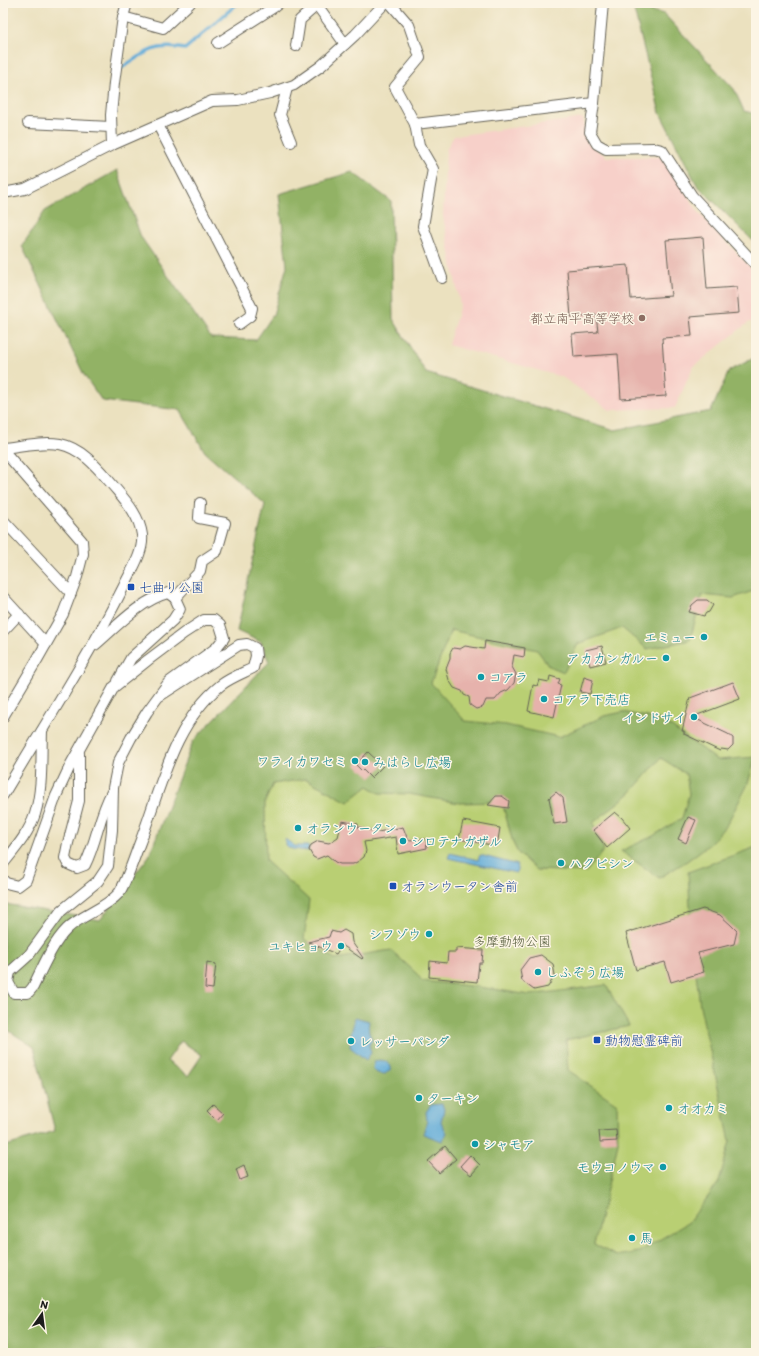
<svg xmlns="http://www.w3.org/2000/svg" width="759" height="1356" font-family="Itim,'Klee One',sans-serif">
	<style>
		.built { fill: #f7d0c9 }
		.green { fill: #b9cf73; stroke: #6a7648 }
		.forest { fill: #92b265; stroke: #576740; fill-rule: evenodd }
		.water { fill: #60abd8; stroke: #3e647a }
		.lines { fill: none; stroke-linecap: round; stroke-linejoin: round }
		.stream { stroke: #60abd8; stroke-width: 3.5 }
		.building { fill: #e6b2ac }
		.street-casing { stroke: #646155; stroke-width: 12 }
		.street { stroke: #fff; stroke-width: 10 }
		.education-dot { fill: #8d6e63; stroke: #fcf5e5; stroke-width: 1.5 }
		.transit-dot { fill: #1a4fb4; stroke: #fcf5e5; stroke-width: 1.5 }
		.culture-dot { fill: #0f9aa8; stroke: #fcf5e5; stroke-width: 1.5 }
		.labels { text-anchor: middle; dominant-baseline: central; stroke-width: 3; stroke-linejoin: round; paint-order: stroke }
		.education-label { font-size: 13px; fill: #785e54; stroke: #fcf5e5; text-anchor: end }
		.transit-label { font-size: 13px; fill: #164399; stroke: #fcf5e5; text-anchor: start }
		.culture-label { font-size: 13px; fill: #0d838f; stroke: #fcf5e5; text-anchor: start }
		.park-label { font-size: 13px; fill: #535b3a; stroke: #fcf5e5 }
	</style>
	<rect width="100%" height="100%" fill="#fcf5e5"/>
	<filter id="ink" filterUnits="userSpaceOnUse"><feTurbulence type="fractalNoise" baseFrequency=".025" numOctaves="2"/><feDisplacementMap in="SourceGraphic" scale="8" xChannelSelector="R" yChannelSelector="G"/><feConvolveMatrix kernelMatrix="1 2 1 2 8 2 1 2 1" color-interpolation-filters="sRGB"/></filter>
	<filter id="wash" filterUnits="userSpaceOnUse"><feTurbulence type="fractalNoise" baseFrequency=".012" numOctaves="4" result="noise"/><feDisplacementMap in="SourceGraphic" scale="16" xChannelSelector="R" yChannelSelector="G"/><feGaussianBlur stdDeviation="0.9" result="paint"/><feColorMatrix in="noise" values="0 0 0 0 0 0 0 0 0 0 0 0 0 0 0 0 0 1.4 0 .05"/><feComposite in="paint" operator="in"/></filter>
	<g filter="url(#wash)">
		<rect width="100%" height="100%" fill="#ebe1bf"/>
		<polygon class="built" points="583,118 588,143 607,157 661,157 700,214 756,273 756,322 749,322 693,367 675,408 610,410 562,377 448,345 460,305 443,216 446,150 454,136"/>
		<polygon class="green" points="756,574 756,1201 658,1299 226,1060 237,828 406,616"/>
		<g class="forest">
			<polygon points="633,6 664,14 734,89 744,111 756,114 756,244 697,185 660,113"/>
			<path d="M117,170L141,237L211,338L256,340L273,315L287,266L279,194L352,172L391,201L393,319L426,373L615,430L711,411L729,371L756,357V590L733,598L702,595L690,640L647,649L622,628L578,644L564,672L549,666L537,650L451,630L431,683L465,721L506,725L559,737L604,716L623,712L662,720L717,760L756,757L747,786L727,824L711,843L687,861L659,878L621,851L653,836L682,818L689,794L686,774L661,758L630,793L593,823L604,850L586,872L536,870L518,853L513,843L502,802L459,803L409,794L379,793L368,786L348,802L306,779L273,784L265,802L266,861L309,900L304,939L335,959L391,950L417,974L422,981L479,987L530,995L606,985L629,1026L566,1040L568,1070L617,1104L618,1143L594,1244L616,1256L639,1252L689,1222L719,1182L730,1141L700,1006L692,940L688,872L756,847V1353H3V1147L55,1131L34,1047L3,1027V907L5,904L100,920L149,856L193,741L269,662L261,642L237,631L265,504L205,452L180,410L102,401L84,375L22,246L45,211ZM181,1041L202,1055L188,1076L167,1061Z"/>
		</g>
		<g class="water">
			<polygon points="285,839 295,846 309,846 308,851 292,849 285,845"/>
			<polygon points="450,853 478,860 480,855 518,865 516,873 448,858"/>
			<path d="M355,1017L369,1021C368,1028 368,1033 372,1039L369,1045L371,1053L366,1060L350,1047L351,1035Z"/>
			<polygon points="380,1060 385,1061 391,1066 390,1070 385,1074 377,1073 373,1068 375,1061"/>
			<polygon points="442,1104 444,1109 441,1122 447,1133 442,1141 423,1134 427,1121 426,1112 431,1105"/>
		</g>
		<g class="lines">
			<path class="stream" d="M120,69C144,53 154,43 185,49L238,3"/>
		</g>
		<g id="blocks">
			<g class="building">
				<polygon points="703,237 707,289 737,287 739,313 690,317 692,336 662,338 666,396 621,399 618,354 574,357 572,334 598,332 596,315 571,317 567,270 628,265 631,299 671,296 666,240"/>
				<polygon points="698,600 707,600 713,605 709,612 706,613 704,616 689,612 692,605"/>
				<polygon points="485,641 525,648 524,657 514,655 512,667 516,674 514,683 508,690 501,693 495,700 486,700 483,707 476,709 470,705 469,697 464,695 462,691 454,688 449,680 446,669 450,659 450,653 453,648 460,649 465,646 484,649"/>
				<polygon points="602,646 606,662 590,666 586,650"/>
				<polygon points="550,676 560,679 558,684 561,685 554,717 528,711 533,685 537,686 539,680 549,682"/>
				<polygon points="584,677 593,680 590,694 580,692"/>
				<polygon points="733,682 740,699 692,717 728,734 733,738 733,745 728,750 721,749 720,751 684,734 684,731 682,731 690,698"/>
				<polygon points="368,752 383,766 371,778 363,770 362,771 356,765"/>
				<polygon points="556,792 563,798 567,822 554,824 549,798"/>
				<polygon points="496,796 502,796 509,801 508,808 488,805"/>
				<polygon points="615,812 622,818 630,828 607,848 593,830"/>
				<polygon points="688,817 696,820 686,843 678,839"/>
				<polygon points="342,821 358,824 358,827 378,832 403,827 408,840 426,839 427,848 398,854 396,837 364,842 366,851 364,857 359,861 353,864 340,864 335,862 327,855 317,859 313,857 309,850 311,845 318,841 329,843 338,837"/>
				<polygon points="463,821 500,828 497,846 459,839"/>
				<polygon points="703,909 720,915 731,925 737,931 734,944 698,953 704,972 671,982 665,962 636,970 626,933"/>
				<polygon points="344,930 351,934 352,942 363,958 362,959 342,945 336,954 308,942 329,937 331,931 339,933"/>
				<polygon points="456,948 483,950 482,963 479,963 477,982 429,977 430,961 447,963 448,952 456,952"/>
				<polygon points="541,955 553,964 555,975 548,987 534,990 522,981 520,970 529,958"/>
				<polygon points="207,962 216,964 213,989 205,988"/>
				<polygon points="213,1104 223,1113 217,1120 207,1110"/>
				<polygon points="616,1130 617,1141 600,1142 599,1131"/>
				<polygon points="445,1146 456,1159 439,1173 428,1161"/>
				<polygon points="470,1155 480,1165 471,1175 460,1166"/>
				<polygon points="244,1165 248,1177 240,1180 236,1169"/>
			</g>
		</g>
	</g>
	<g filter="url(#ink)">
		<use href="#blocks" fill-opacity="0" stroke="#646155" stroke-width="1"/>
		<g class="lines">
			<defs>
				<g id="street">
					<polyline points="320,3 317,5 345,44"/>
					<polyline points="390,3 409,25 420,57 395,87 415,124 594,103"/>
					<polyline points="603,3 594,103 590,132 597,144 606,149 654,148 662,150 692,196 756,265"/>
					<polyline points="123,17 163,28 190,3"/>
					<polyline points="218,43 274,7 279,3"/>
					<polyline points="296,46 300,20 317,5"/>
					<polyline points="287,88 280,115 291,142"/>
					<polyline points="28,123 111,127"/>
					<polyline points="415,124 419,145 433,169 423,226 442,278"/>
					<polyline points="158,125 252,308 250,316 239,324"/>
					<polyline points="112,145 111,115 114,83 123,17 127,3"/>
					<polyline points="3,193 25,189 112,145 212,101 238,100 270,93 294,85 321,66 355,35 385,3"/>
					<path d="M3,448C21,446 42,441 60,444C81,448 97,467 110,482C123,498 139,513 142,535C144,552 131,571 124,586C88,658 44,726 3,795"/>
					<polyline points="3,450 82,541 83,554 77,577 63,614 37,660 3,717"/>
					<polyline points="3,520 71,593"/>
					<polyline points="3,597 46,644"/>
					<polyline points="175,598 200,571 202,561 217,551 225,523 199,518 200,503"/>
					<polyline points="3,631 19,614"/>
					<path d="M95,645C116,627 141,600 168,593L175,598L180,609L173,620L131,658L118,681"/>
					<path d="M79,753V801L68,843L65,858L68,864L77,868L85,865C97,841 99,815 112,792"/>
					<path d="M3,864C15,849 29,833 35,814C43,788 41,759 42,731"/>
					<path d="M3,880L6,883L18,886L26,880L56,796L71,764L114,687L148,660L184,633L204,620H214L220,625L224,638L216,648L169,682L147,712L131,738L118,763L113,788L112,830L108,866L98,881L61,911L29,955L10,972L8,982L14,993H28L33,987C42,969 52,944 67,929C81,915 105,909 119,893C126,883 134,858 139,845C160,791 173,723 221,685C230,678 243,673 253,668L256,656L255,648L247,644L239,645L158,697"/>
				</g>
			</defs>
			<use href="#street" class="street-casing"/>
			<use href="#street" class="street"/>
		</g>
	</g>
	<circle class="education-dot" cx="642" cy="318" r="4"/>
	<g class="transit-dot">
		<rect x="127" y="583" width="8" height="8" rx="2"/>
		<rect x="389" y="882" width="8" height="8" rx="2"/>
		<rect x="593" y="1036" width="8" height="8" rx="2"/>
	</g>
	<g class="culture-dot">
		<circle cx="704" cy="637" r="4"/>
		<circle cx="666" cy="658" r="4"/>
		<circle cx="481" cy="677" r="4"/>
		<circle cx="544" cy="699" r="4"/>
		<circle cx="694" cy="717" r="4"/>
		<circle cx="355" cy="761" r="4"/>
		<circle cx="365" cy="762" r="4"/>
		<circle cx="298" cy="828" r="4"/>
		<circle cx="403" cy="841" r="4"/>
		<circle cx="561" cy="863" r="4"/>
		<circle cx="429" cy="934" r="4"/>
		<circle cx="341" cy="946" r="4"/>
		<circle cx="538" cy="972" r="4"/>
		<circle cx="351" cy="1041" r="4"/>
		<circle cx="419" cy="1098" r="4"/>
		<circle cx="669" cy="1108" r="4"/>
		<circle cx="475" cy="1144" r="4"/>
		<circle cx="663" cy="1167" r="4"/>
		<circle cx="632" cy="1238" r="4"/>
	</g>
	<g class="labels">
		<g class="education-label">
			<text x="634" y="318">都立南平高等学校</text>
		</g>
		<g class="transit-label">
			<text x="139" y="587">七曲り公園</text>
			<text x="401" y="886">オランウータン舎前</text>
			<text x="605" y="1040">動物慰霊碑前</text>
		</g>
		<g class="culture-label">
			<text x="696" y="637" text-anchor="end">エミュー</text>
			<text x="658" y="658" text-anchor="end">アカカンガルー</text>
			<text x="489" y="677">コアラ</text>
			<text x="552" y="699">コアラ下売店</text>
			<text x="686" y="717" text-anchor="end">インドサイ</text>
			<text x="347" y="761" text-anchor="end">ワライカワセミ</text>
			<text x="373" y="762">みはらし広場</text>
			<text x="306" y="828">オランウータン</text>
			<text x="411" y="841">シロテナガザル</text>
			<text x="569" y="863">ハクビシン</text>
			<text x="421" y="934" text-anchor="end">シフゾウ</text>
			<text x="333" y="946" text-anchor="end">ユキヒョウ</text>
			<text x="546" y="972">しふぞう広場</text>
			<text x="359" y="1041">レッサーパンダ</text>
			<text x="427" y="1098">ターキン</text>
			<text x="677" y="1108">オオカミ</text>
			<text x="483" y="1144">シャモア</text>
			<text x="655" y="1167" text-anchor="end">モウコノウマ</text>
			<text x="640" y="1238">馬</text>
		</g>
		<g class="park-label">
			<text x="512" y="941">多摩動物公園</text>
		</g>
	</g>
	<rect width="759" height="1356" fill="none" stroke="#fcf5e5" stroke-width="16"/>
	<g transform="translate(42 1314) rotate(14)" stroke="#fcf5e5" stroke-width="3" paint-order="stroke">
	<path d="M0-3L7 15L0 10L-7 15Z" fill="#1c1c1c"/>
	<text y="-6" font-size="11" font-weight="bold" text-anchor="middle" fill="#1c1c1c">N</text>
	</g>
</svg>
